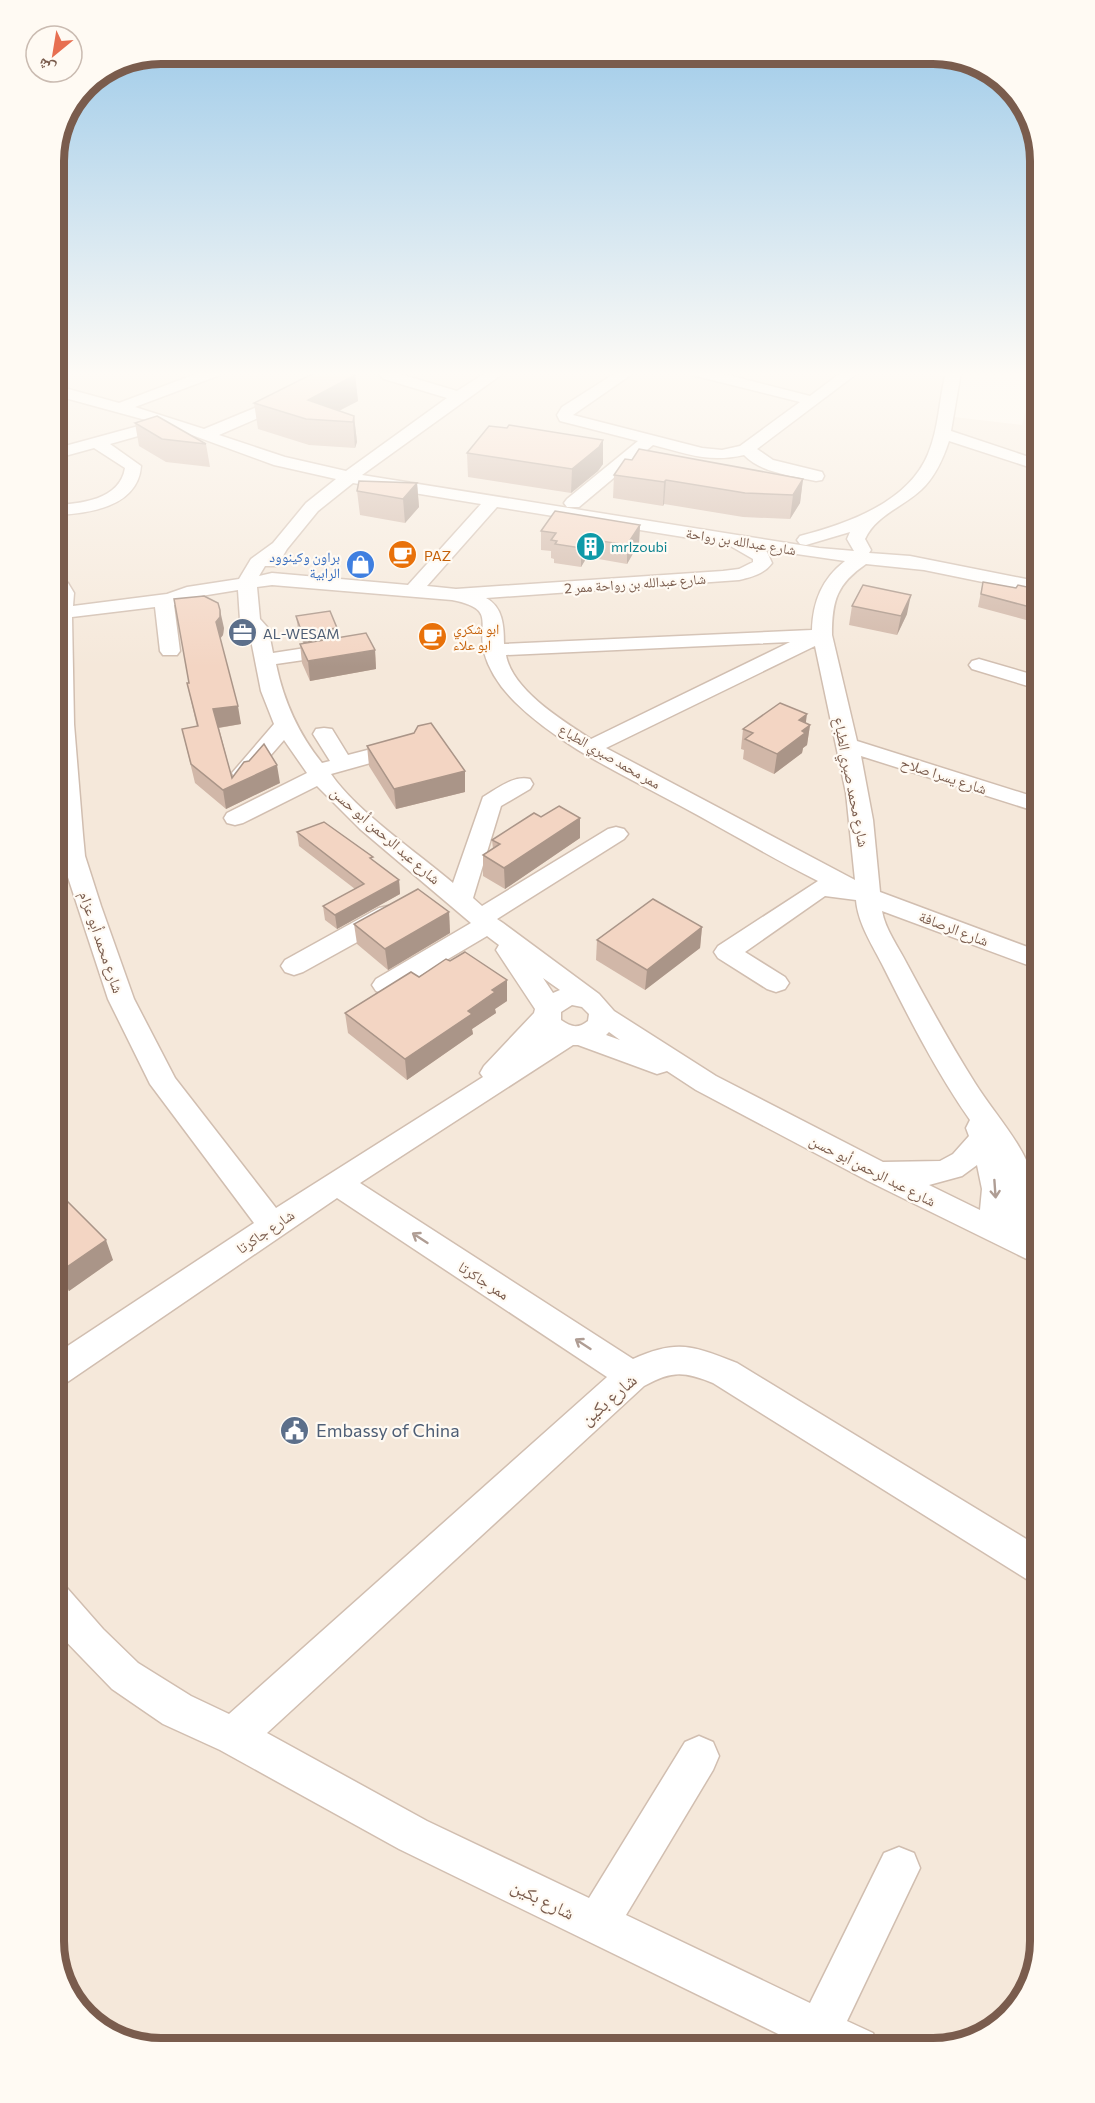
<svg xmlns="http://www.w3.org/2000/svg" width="1095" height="2103" font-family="Commissioner,'Noto Naskh Arabic',sans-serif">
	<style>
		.residential { fill: #f5e8da }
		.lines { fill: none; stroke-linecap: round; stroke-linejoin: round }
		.minor-casing { stroke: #d1beb0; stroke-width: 3 }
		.minor { fill: #fff; fill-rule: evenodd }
		.wall { fill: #d1b7a8 }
		.shaded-wall { fill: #aa9588 }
		.building { fill: #f3d5c3; stroke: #aa9588; stroke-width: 1.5 }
		.oneway { stroke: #af9d94 }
		.labels { text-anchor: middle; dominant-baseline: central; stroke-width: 4.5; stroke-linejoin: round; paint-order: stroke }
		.far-street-label { font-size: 14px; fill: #7a5c4d; stroke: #fffaf3 }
		.far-culture-label { font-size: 14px; fill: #0d838f; stroke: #fffaf3; text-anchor: start }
		.far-food-label { font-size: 14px; fill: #c56008; stroke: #fffaf3; text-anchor: start }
		.far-shop-label { font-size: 14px; fill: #366cbe; stroke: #fffaf3; text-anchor: end }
		.far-service-label { font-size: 14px; fill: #4e5e75; stroke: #fffaf3; text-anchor: start }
		.street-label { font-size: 15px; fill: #7a5c4d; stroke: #fffaf3 }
		.near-street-label { font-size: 18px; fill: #7a5c4d; stroke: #fffaf3 }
		.near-service-label { font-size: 18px; fill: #4e5e75; stroke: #fffaf3; text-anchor: start }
		.rim { fill: none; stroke: #7a5c4d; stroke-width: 8 }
	</style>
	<rect width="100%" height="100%" fill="#fdf6ec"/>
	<polygon class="residential" points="54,372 927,372 958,380 954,417 1022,425 1035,372 1041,372 1041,1942 1023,2002 975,2041 934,2049 154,2049 101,2031 62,1983 54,1942"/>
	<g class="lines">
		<defs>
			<g id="minor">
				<path d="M201,372H222L220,375L135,407L204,429L315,383L323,377V372H338L335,382L325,389L219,435L285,457L346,471L447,398L384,379L376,372H393L457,391L487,372H505L362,475L819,548L854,551L847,539L850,532L806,545L800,544L797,540L800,536C846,524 908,503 928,454C939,428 939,399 946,372H961L951,431L1041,461V471L949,441C943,459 935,477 921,490C903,507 876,515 865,539L871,550L869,553L910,556L1041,582V594L924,570L866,564C837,584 832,600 832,635L857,741L1041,799V813L861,756L873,820L880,892L1041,952V970L882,911C885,929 899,948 907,964C929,1005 951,1045 975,1083C995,1115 1024,1144 1034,1181C1039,1200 1037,1216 1029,1234L1041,1240V1266L868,1181L696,1090L667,1071L657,1074L578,1045H573L360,1183L633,1359C678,1339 693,1346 737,1363L1041,1548V1585L1028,1580L713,1383C683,1371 672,1371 644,1386L267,1733L427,1821L589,1898L685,1742L699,1736L713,1742L719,1756L713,1770L626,1915L810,2003L884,1853L899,1847L914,1853L920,1868L847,2021L873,2033L879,2049H809L399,1849L220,1750L163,1724L112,1689L54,1629V1583L67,1588L103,1629L138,1663L191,1696L229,1714L607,1377L337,1198L66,1383L54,1387V1355L254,1223L150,1084L108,999L61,856L54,752V578L68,583L74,593L73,606L167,594L187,587L239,579L251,559L273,543L306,503L336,479L274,465L170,427L110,444L141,466C138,508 86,514 54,515V505C80,504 120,500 125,468L94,448L54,459V449L153,422L54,395V385L119,403ZM353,483L481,504L408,585L272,573L259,576L265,566H277L287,549L318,511ZM497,507L727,544L753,559V562L739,569L723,571L456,589L427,586ZM762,549L845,561C822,579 813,601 812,630L504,644C504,626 503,607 486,598L739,580C752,577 764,574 772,563L767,552ZM272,585L452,600C497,609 477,622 484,652C489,671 501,688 515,702C561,747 622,774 677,804C724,829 770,857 818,881L718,946L714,952L718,958L767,989L776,992L785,989L789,983L785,977L745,952L825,896L856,900C858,924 873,946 884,968C910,1020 937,1073 970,1120L966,1128L969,1136L953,1154L940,1161L883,1162L716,1076L614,1011L599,994L503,923L497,919L624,839L628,834L624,829L616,827L608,829L482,906L473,898L501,806L530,789L533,784L530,779C513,775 497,789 483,797L453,883C418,853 356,811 331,774L410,752L413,747L410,742L402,741L348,755L332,729L324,728L316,729L313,734L330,761L322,763C298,733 284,702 276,664L338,655L345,653L348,649L345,645L338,643L273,653L268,628L260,619L257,587ZM238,590L240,620L249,630L261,691L274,724L232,773L235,778L243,780L251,778L284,740L307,773L227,813L224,818L227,823L235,825L243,823L317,786L360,829L471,923L376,979L372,985L376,991L385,994L394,991L487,936L499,945L496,950L535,1009L534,1013L484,1066L480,1073L483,1077L276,1208L175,1078L134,999L101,906L85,856L83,835L74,724L72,617L155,607L160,651L163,655H177L180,651L174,605L194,604L197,600L195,597ZM790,642L591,739C563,721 512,690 506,655ZM815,646L846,793L855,880L606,748ZM543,978L560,990L553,993ZM572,1005L582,1007L589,1014L588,1021C578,1029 571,1027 561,1020V1012ZM609,1032L620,1040L606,1035ZM977,1165L982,1189L980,1210L929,1185L962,1176Z"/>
				<path d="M617,372H635L573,415L702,448L722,450L740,446L800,402L692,375L690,372H716L810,396L842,372H859L757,449L773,460L822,472L824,476L822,480L816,481C793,476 761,473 744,455C709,463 688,454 653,445L579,507H567L564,503L567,499L638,441L560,421L557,415L562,407Z"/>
				<polygon points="979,659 1041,677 1041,690 972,669 969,665 972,661"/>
				<polygon points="388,906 397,908 400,914 397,920 303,972 294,975 285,972 281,966 285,960 379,908"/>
			</g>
		</defs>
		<use href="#minor" class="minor-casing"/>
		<use href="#minor" class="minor"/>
	</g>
	<g class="wall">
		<polygon points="355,375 358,401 339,411 354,416 357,442 355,448 309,445 258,429 254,403"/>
		<polygon points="135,423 206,444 210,467 166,462 139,446"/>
		<polygon points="603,440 603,464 598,471 571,493 468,477 467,453"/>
		<polygon points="614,475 803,479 800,503 790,519 743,517 664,504 663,506 613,498"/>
		<polygon points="417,483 419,507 405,523 360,515 357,491"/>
		<polygon points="640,525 639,543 627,564 587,557 581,567 554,563 554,559 551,558 551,551 541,550 541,531"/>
		<polygon points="1041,541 1041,562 1033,559 1036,546"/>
		<polygon points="983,582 1016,588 1041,590 1041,624 978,607"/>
		<polygon points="852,606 907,614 897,635 849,625"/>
		<polygon points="296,616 337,628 338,637 375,650 376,669 310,681 302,663 300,644 303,643 298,629"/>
		<polygon points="224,628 223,635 220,639 241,724 219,728 232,778 280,783 226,809 195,783 182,729 197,727 187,683 189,683"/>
		<polygon points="806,723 810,725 807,745 803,748 802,753 774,774 743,759 744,750 741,749 743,729"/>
		<polygon points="367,746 465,771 465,792 396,809 369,766"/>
		<polygon points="297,832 373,861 399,880 400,894 337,929 325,920 323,906 355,889 299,846"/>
		<polygon points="580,838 505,889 483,876 483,855 493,849 492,840"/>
		<polygon points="449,912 450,933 388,970 357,944 354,924"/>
		<polygon points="702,927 700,948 645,990 596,960 597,940"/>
		<polygon points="507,1001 495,1009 496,1013 472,1029 473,1034 407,1080 348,1033 345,1013"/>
		<polygon points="54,1188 113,1260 69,1291 54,1275"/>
	</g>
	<g class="shaded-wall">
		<polygon points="355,375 358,401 321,420 308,400"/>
		<polygon points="354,416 357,442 355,448 353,422"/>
		<polygon points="603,440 603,464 598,471 571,493 572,469"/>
		<polygon points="803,479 800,503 790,519 793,495"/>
		<polygon points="666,480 664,504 663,506 664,482"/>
		<polygon points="417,483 419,507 405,523 403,499"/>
		<polygon points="640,525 639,543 627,564 627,545"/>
		<polygon points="588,539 587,557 581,567 581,548"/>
		<polygon points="911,595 907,614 897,635 901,616"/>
		<polygon points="220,610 224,628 223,635 219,640 216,622"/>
		<polygon points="337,628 338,641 304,646 302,633"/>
		<polygon points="375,650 376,669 310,681 308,661"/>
		<polygon points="238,706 241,724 217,728 213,709"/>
		<polygon points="807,714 805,729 810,725 807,745 803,748 802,753 774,774 777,754 799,720"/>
		<polygon points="277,765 280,783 226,809 223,790"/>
		<polygon points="465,771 465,792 396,809 394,789"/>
		<polygon points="580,818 580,838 505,889 504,868"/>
		<polygon points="399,880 400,894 337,929 335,915"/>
		<polygon points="449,912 450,933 388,970 385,949"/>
		<polygon points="702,927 700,948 645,990 647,970"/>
		<polygon points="507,980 507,1001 495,1009 496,1013 472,1029 473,1034 407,1080 405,1059 468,1011 492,990"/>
		<polygon points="106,1240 113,1260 69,1291 61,1271"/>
	</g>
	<g class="building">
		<polygon points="316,372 345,372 355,375 308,400 354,416 353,422 306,419 254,403"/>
		<polygon points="157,416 206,444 162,439 135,423"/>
		<polygon points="509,425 603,440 599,447 572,469 467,453 489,426 507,428"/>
		<polygon points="639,449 803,479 793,495 745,493 666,480 664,482 614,475 625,459 632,460"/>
		<polygon points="359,481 417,483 403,499 357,491"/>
		<polygon points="555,511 640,525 627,545 588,539 581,548 555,544 557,541 551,540 556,533 541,531"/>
		<polygon points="1041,541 1041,548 1036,546"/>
		<polygon points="983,582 1016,588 1018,585 1041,590 1041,610 981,594"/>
		<polygon points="863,585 911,595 901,616 852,606"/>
		<polygon points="204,596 218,603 220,610 220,617 216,622 238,706 213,709 232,778 244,762 249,761 264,744 277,765 223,790 191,764 182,729 198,726 187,683 189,683 174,599"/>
		<polygon points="330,611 337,628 302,633 296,616"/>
		<polygon points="366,633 375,650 308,661 300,644"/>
		<polygon points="780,703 807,714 799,720 810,725 802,731 805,733 777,754 745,739 753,733 743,729"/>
		<polygon points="431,723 465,771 394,789 367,746 414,733 418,726"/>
		<polygon points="559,806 580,818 504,868 483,855 500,844 492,840 534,813 541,817"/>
		<polygon points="324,822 373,857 370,858 399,880 335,915 323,906 364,884 297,832"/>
		<polygon points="418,889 449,912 385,949 354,924"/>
		<polygon points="653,899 702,927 647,970 597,940"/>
		<polygon points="465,952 507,980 492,990 495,992 468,1011 472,1014 405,1059 345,1013 411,972 419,977 446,959 450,961"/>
		<polygon points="54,1188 106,1240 61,1271 54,1263"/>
	</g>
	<defs><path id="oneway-shaft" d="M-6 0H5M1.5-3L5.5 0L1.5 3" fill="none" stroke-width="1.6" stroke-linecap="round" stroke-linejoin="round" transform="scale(1.5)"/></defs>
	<g class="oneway">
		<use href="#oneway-shaft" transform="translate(995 1189) rotate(86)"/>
		<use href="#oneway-shaft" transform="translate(420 1238) rotate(-147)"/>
		<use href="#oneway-shaft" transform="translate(583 1344) rotate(-147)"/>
	</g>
	<linearGradient id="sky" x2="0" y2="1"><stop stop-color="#97c7e8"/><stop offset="0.56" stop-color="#fefbf6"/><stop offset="1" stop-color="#fefbf6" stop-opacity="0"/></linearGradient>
	<rect width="1095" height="667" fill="url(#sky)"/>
	<defs>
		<symbol id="building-disc" viewBox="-11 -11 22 22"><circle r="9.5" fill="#0f9aa8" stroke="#fffaf3"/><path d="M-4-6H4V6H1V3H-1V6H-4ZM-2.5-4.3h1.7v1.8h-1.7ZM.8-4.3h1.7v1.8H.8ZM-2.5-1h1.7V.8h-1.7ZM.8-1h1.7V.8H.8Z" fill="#fff"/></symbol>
		<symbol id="cafe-disc" viewBox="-11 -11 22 22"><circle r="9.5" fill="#e8710a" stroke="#fffaf3"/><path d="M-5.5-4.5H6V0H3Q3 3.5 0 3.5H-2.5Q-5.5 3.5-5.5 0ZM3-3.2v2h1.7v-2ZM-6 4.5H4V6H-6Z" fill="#fff"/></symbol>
		<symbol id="shop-disc" viewBox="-11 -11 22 22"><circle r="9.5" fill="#3f7fe0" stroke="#fffaf3"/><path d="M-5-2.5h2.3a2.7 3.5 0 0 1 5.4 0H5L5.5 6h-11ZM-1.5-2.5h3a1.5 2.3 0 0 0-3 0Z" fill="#fff"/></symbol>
		<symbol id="office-disc" viewBox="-11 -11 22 22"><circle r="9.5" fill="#5c6f8a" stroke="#fffaf3"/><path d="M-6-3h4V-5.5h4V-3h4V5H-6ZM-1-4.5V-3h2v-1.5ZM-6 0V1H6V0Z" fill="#fff"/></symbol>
		<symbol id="civic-disc" viewBox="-11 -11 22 22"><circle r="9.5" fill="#5c6f8a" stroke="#fffaf3"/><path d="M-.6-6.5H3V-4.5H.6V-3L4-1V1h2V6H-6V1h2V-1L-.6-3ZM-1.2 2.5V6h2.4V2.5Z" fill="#fff"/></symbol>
	</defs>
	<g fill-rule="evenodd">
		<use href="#building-disc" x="574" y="530" width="33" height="33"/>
		<use href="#cafe-disc" x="386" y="538" width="33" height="33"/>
		<use href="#shop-disc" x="344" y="548" width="33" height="33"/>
		<use href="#office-disc" x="226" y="616" width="33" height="33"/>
		<use href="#cafe-disc" x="416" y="620" width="33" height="33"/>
		<use href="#civic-disc" x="278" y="1414" width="33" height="33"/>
	</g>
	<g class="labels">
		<g class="far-street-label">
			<text transform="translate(741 541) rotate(9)">شارع عبدالله بن رواحة</text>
			<text transform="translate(635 583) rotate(-4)">شارع عبدالله بن رواحة ممر 2</text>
			<text transform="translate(610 756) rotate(30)">ممر محمد صبري الطباع</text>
		</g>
		<g class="far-culture-label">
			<text x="611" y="546">mrlzoubi</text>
		</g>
		<g class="far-food-label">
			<text x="424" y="555">PAZ</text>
			<text x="453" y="628">ابو شكري<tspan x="453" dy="16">ابو علاء</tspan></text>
		</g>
		<g class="far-shop-label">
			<text x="340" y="556">براون وكينوود<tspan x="340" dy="16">الرابية</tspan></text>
		</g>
		<g class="far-service-label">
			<text x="263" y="633">AL-WESAM</text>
		</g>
		<g class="street-label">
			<text transform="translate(944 775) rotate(18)">شارع يسرا صلاح</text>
			<text transform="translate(852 782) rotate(79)">شارع محمد صبري الطباع</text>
			<text transform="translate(386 835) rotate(41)">شارع عبد الرحمن أبو حسن</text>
			<text transform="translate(954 928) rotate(21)">شارع الرصافة</text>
			<text transform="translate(102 942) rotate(71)">شارع محمد أبو عزام</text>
			<text transform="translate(873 1170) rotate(27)">شارع عبد الرحمن أبو حسن</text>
			<text transform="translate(265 1231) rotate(-34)">شارع جاكرتا</text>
			<text transform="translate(484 1280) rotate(33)">ممر جاكرتا</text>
		</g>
		<g class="near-street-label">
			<text transform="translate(608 1399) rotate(-41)">شارع بكين</text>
			<text transform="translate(543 1899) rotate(26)">شارع بكين</text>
		</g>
		<g class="near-service-label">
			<text x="316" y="1430">Embassy of China</text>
		</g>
	</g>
	<path d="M0 0H1095V2103H0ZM161 64H933A97 97 0 0 1 1030 161V1941A97 97 0 0 1 933 2038H161A97 97 0 0 1 64 1941V161A97 97 0 0 1 161 64Z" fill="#fffaf3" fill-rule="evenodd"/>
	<path class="rim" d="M161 64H933A97 97 0 0 1 1030 161V1941A97 97 0 0 1 933 2038H161A97 97 0 0 1 64 1941V161A97 97 0 0 1 161 64Z"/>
	<g transform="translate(54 54) rotate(210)"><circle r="28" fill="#fffaf3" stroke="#cabbb1" stroke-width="1.5"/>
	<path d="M0-4.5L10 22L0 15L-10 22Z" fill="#e76f51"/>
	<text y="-9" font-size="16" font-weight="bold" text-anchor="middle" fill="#7a5c4d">ش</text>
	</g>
</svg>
